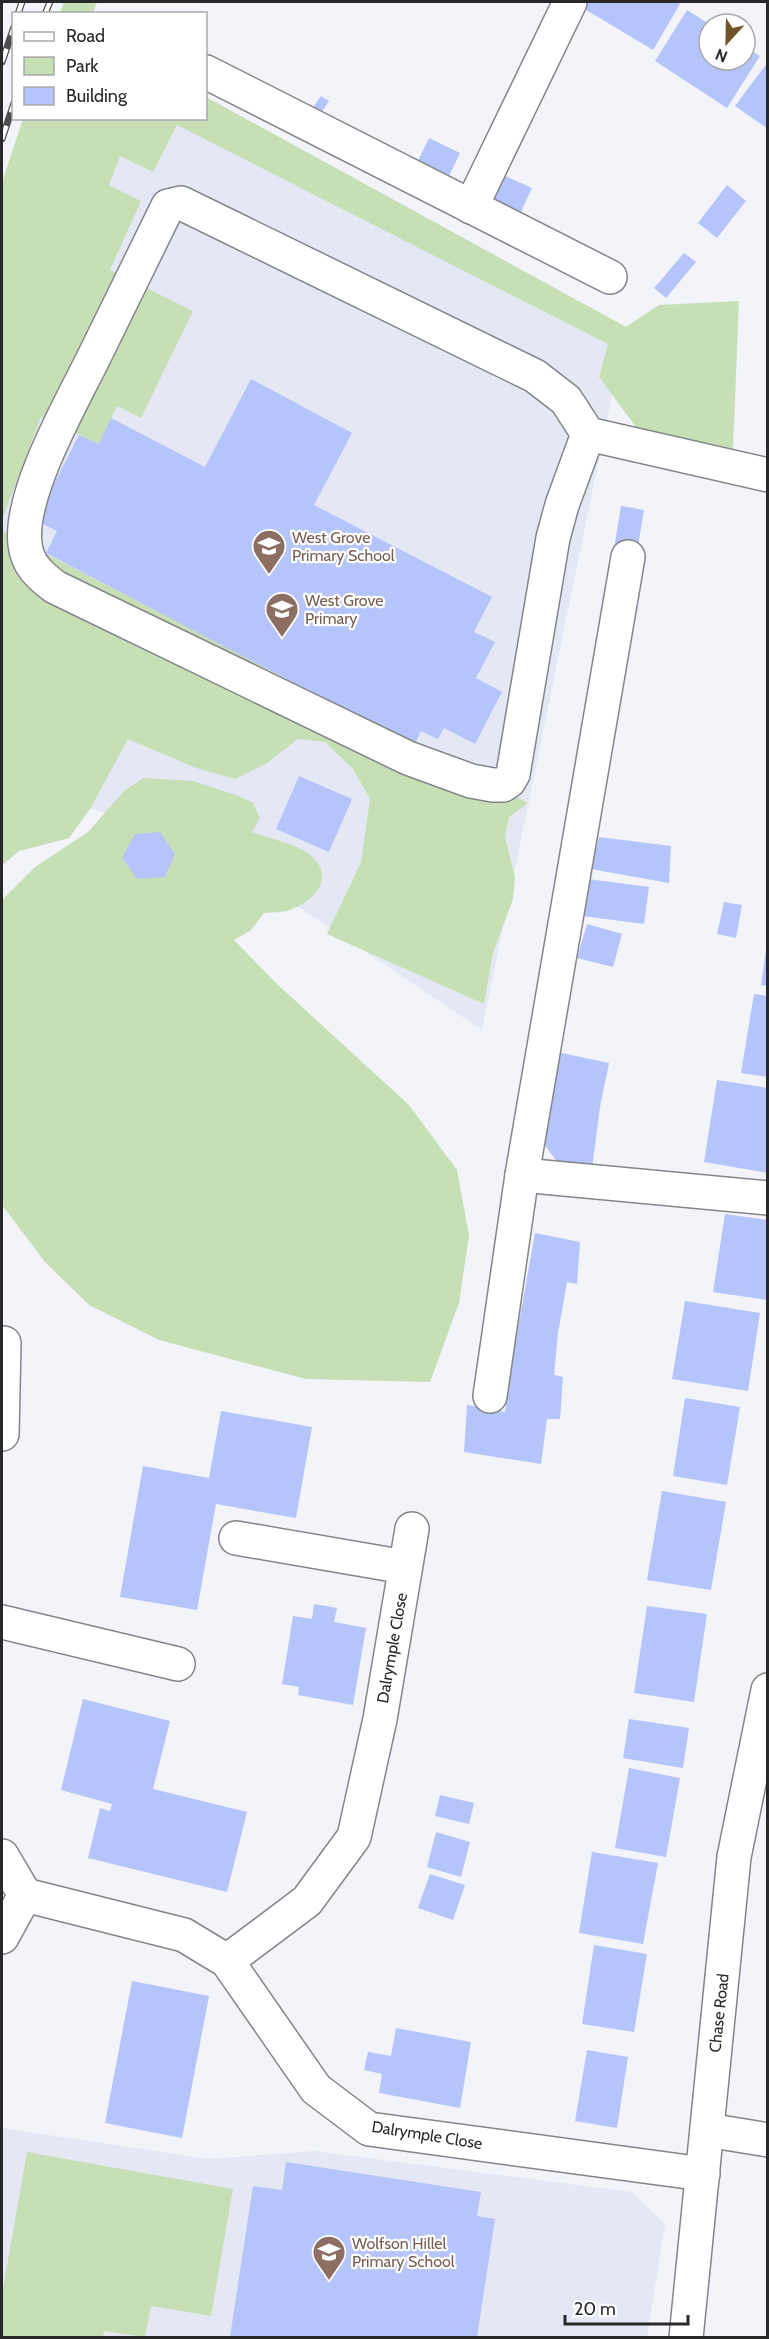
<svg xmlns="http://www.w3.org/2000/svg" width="769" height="2339" font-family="Cabin,sans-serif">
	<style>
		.built { fill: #e4e8f5 }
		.green { fill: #c6dfb4 }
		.building { fill: #b5c4fa }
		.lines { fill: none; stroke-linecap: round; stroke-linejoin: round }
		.minor-casing { stroke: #83858a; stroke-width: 36 }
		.minor { stroke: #fff; stroke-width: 33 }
		.rail-casing { stroke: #4b4d4f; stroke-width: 7 }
		.rail { stroke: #fff; stroke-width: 4.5; stroke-dasharray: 14; stroke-linecap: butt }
		.labels { text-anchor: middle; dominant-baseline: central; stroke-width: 4.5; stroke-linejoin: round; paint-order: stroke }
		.education-label { font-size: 16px; fill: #785e54; stroke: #fff; text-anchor: start }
		.street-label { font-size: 16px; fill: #27282a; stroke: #fff }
	</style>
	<rect width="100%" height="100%" fill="#f2f4fa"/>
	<g class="built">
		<polygon points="206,97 626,327 482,1030 181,828 90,809 69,838 19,851 2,865 2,467 122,119 206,118"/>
		<polygon points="2,2128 209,2159 314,2151 632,2192 665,2224 647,2337 2,2338"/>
	</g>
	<g class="green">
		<polygon points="64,2 97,2 93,13 60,13"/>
		<polygon points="206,97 626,327 659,305 739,301 733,449 636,427 599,377 608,344 177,125 153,172 120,156 109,185 141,201 110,270 193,311 141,418 117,406 99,444 41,417 2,520 2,182 23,119 206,118"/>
		<polygon points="2,531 528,803 509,817 505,837 515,877 513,899 493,953 484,1004 327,934 361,862 370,799 353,769 325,742 298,739 267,763 235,779 196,768 128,739 90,809 69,838 19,851 2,865"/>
		<path d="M144,778L193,781L239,796L253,803L260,818L252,832C268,838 296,844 309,854C336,875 317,899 292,909C284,913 273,912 264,913L251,930L234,940L276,983L409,1105L457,1170L469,1235L459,1303L430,1382L306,1379L159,1340L89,1305L45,1262L2,1205V900L35,867L88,832L125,790Z"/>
		<polygon points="27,2152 233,2189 211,2316 151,2306 145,2337 104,2331 103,2337 2,2337 2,2294"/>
	</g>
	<g class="building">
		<polygon points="587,2 676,2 680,4 653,50 583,8"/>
		<polygon points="687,10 709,24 709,60 745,60 745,47 760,56 727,108 655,61"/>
		<polygon points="768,62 768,129 735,106"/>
		<polygon points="321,96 329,101 314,124 305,119"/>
		<polygon points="429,138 460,153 447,180 416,165"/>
		<polygon points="501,174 532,188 515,225 484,211"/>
		<polygon points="727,185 746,201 717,238 698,223"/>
		<polygon points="684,253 696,262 666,298 654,288"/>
		<polygon points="251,379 352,433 314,505 492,597 474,632 495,642 476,678 502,692 475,744 444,728 438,739 421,731 414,746 46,553 57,531 35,520 79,435 99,444 111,418 205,467"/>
		<polygon points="621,506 644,510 637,552 614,549"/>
		<polygon points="299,776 352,799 329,852 276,829"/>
		<polygon points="160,832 175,854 165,877 137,879 122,858 135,834"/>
		<polygon points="599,837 671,846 669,883 591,869"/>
		<polygon points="588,879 649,887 644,924 583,916"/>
		<polygon points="724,902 742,905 736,938 717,934"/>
		<polygon points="587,924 622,934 613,967 577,958"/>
		<polygon points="766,950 768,950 768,986 761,985"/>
		<polygon points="754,994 768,996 768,1077 741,1073"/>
		<polygon points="557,1052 609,1063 600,1107 592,1168 558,1163 541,1140"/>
		<polygon points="717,1080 768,1088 768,1173 704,1162"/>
		<polygon points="725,1214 768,1220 768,1300 713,1292"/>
		<polygon points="535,1233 580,1242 577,1284 567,1282 558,1333 554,1375 563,1377 560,1419 547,1419 541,1464 464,1452 467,1405 505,1412 511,1367"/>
		<polygon points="685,1301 760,1313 748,1391 672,1379"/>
		<polygon points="685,1398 740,1407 727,1485 673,1476"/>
		<polygon points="221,1411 312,1427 296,1518 216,1504 197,1610 120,1597 143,1466 209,1478"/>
		<polygon points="662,1491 726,1502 711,1590 647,1580"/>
		<polygon points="314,1604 337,1608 334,1622 366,1628 353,1705 298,1695 299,1687 282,1684 293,1616 312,1619"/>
		<polygon points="647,1606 707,1614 694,1702 634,1693"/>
		<polygon points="83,1699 170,1721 153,1789 247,1812 227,1892 88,1858 100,1808 110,1811 112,1804 61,1790"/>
		<polygon points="629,1719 689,1728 683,1768 623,1758"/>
		<polygon points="629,1768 680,1778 666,1857 615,1848"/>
		<polygon points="440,1795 474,1803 469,1824 435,1816"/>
		<polygon points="436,1832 470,1842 461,1877 427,1867"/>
		<polygon points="592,1852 658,1863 643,1944 579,1933"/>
		<polygon points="430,1874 465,1885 453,1920 418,1908"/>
		<polygon points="594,1945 647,1954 634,2032 582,2024"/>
		<polygon points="132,1981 209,1996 182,2138 105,2123"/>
		<polygon points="396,2028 471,2042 460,2108 379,2093 382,2074 364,2070 368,2052 391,2056"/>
		<polygon points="587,2050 628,2057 617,2128 575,2121"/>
		<polygon points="286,2162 481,2192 477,2216 495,2219 477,2337 230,2337 253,2186 282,2190"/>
	</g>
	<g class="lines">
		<defs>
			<g id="minor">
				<polyline points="206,72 610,277"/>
				<polyline points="471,207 570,2"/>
				<path d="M588,434L562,505L553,538L513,774L509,781L503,785H493L471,781L408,758L55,587C39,575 27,564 25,544C19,495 69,407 92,361C117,310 142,258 168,206L181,203L535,376L566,400L588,434L768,475"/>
				<polyline points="522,1175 768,1198"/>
				<polyline points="490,1396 522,1175 628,557"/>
				<polyline points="2,1434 4,1343"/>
				<polyline points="236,1538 405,1567"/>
				<polyline points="2,1622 178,1664"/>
				<polyline points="2,1856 25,1895"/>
				<polyline points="2,1937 25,1895 184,1935 227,1961 316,2089 369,2129 703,2174"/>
				<polyline points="227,1961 307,1901 354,1837 380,1719 412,1529"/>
				<polyline points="707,2130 768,2140"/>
				<polyline points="686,2338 734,1857 768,1690"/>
			</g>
		</defs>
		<use href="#minor" class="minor-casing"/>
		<use href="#minor" class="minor"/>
		<defs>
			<g id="rail">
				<polyline points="18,14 22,2"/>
				<polyline points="45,14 50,2"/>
				<polyline points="2,62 14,27"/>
				<polyline points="2,139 14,103"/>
			</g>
		</defs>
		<use href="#rail" class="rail-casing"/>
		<use href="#rail" class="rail"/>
	</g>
	<defs>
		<symbol id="school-pin" viewBox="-11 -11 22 30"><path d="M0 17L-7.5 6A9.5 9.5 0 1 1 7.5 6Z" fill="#8d6e63" stroke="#fff"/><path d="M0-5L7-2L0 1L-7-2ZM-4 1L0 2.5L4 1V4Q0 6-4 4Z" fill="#fff"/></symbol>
	</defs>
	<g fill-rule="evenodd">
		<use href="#school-pin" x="250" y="527" width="38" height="52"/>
		<use href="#school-pin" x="263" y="590" width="38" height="52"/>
		<use href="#school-pin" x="310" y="2233" width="38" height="52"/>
	</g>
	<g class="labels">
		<g class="education-label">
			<text x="292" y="537">West Grove<tspan x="292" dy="18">Primary School</tspan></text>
			<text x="305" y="600">West Grove<tspan x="305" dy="18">Primary</tspan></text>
			<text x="352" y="2243">Wolfson Hillel<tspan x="352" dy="18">Primary School</tspan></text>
		</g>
		<g class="street-label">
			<text transform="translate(392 1648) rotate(-80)">Dalrymple Close</text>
			<text transform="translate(719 2013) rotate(-84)">Chase Road</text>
			<text transform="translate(427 2135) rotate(9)">Dalrymple Close</text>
		</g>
	</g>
	<rect width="769" height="2339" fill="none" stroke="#27282a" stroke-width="6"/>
	<rect x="12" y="12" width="195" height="108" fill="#ffffff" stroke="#a9a9aa" stroke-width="1.5"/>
	<rect x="24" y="32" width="30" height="9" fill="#ffffff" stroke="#a9a9aa" stroke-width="1.5"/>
	<text x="66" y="42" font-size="18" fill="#27282a">Road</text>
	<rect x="24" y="57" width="30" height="18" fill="#c6dfb4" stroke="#a9a9aa" stroke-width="1.5"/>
	<text x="66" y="72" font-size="18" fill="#27282a">Park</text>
	<rect x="24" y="87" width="30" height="18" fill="#b5c4fa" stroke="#a9a9aa" stroke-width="1.5"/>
	<text x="66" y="102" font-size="18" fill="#27282a">Building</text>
	<g transform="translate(727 42) rotate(202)"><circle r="28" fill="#ffffff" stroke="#a9a9aa" stroke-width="1.5"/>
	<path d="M0-4.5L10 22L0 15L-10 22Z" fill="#725228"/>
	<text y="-9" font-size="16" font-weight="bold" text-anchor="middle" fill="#27282a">N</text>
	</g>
	<path d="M565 2315v9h123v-9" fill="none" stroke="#27282a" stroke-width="3"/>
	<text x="574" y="2315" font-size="18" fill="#27282a" stroke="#ffffff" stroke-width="4.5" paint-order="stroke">20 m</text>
</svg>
